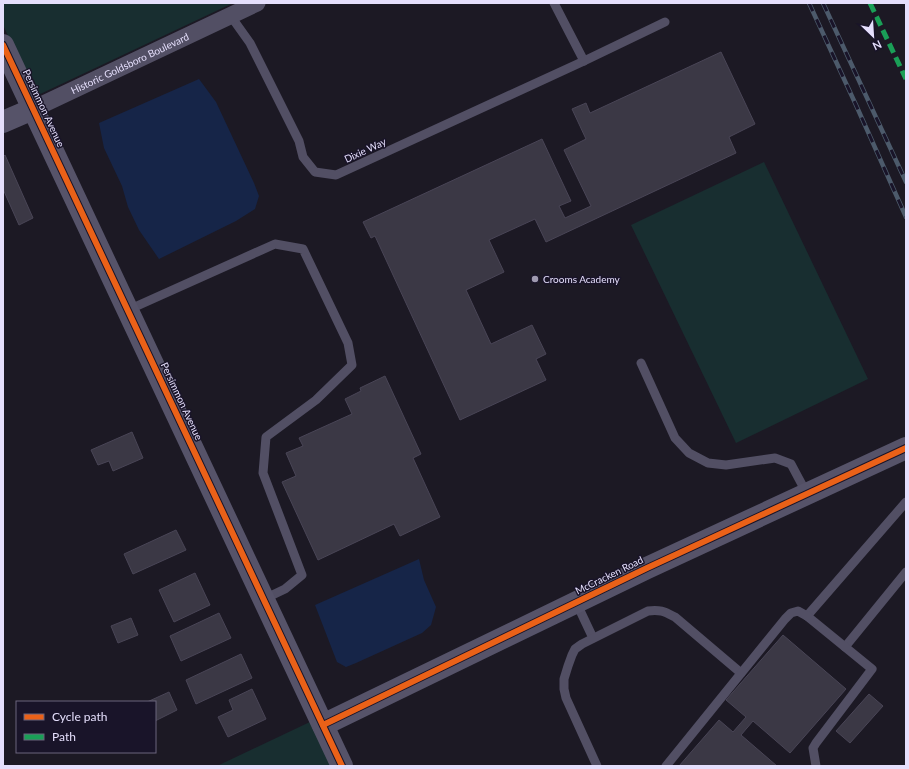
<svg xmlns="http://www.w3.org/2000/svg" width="909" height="769" font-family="Lato,sans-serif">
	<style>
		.green { fill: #182e30 }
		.water { fill: #162548 }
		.building { fill: #3b3845; stroke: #494556 }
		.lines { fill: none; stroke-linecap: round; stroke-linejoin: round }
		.lane { stroke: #524f64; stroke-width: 9 }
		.street { stroke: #524f64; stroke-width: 17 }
		.secondary { stroke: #565369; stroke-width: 22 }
		.rail-casing { stroke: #4c5a6b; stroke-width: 4.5 }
		.rail { stroke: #191429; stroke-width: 3; stroke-dasharray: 9; stroke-linecap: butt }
		.quiet { stroke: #1a9f57; stroke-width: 5; stroke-dasharray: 10 5; stroke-linecap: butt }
		.cycleway-casing { stroke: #191429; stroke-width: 8 }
		.cycleway { stroke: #ea6118; stroke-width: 6 }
		.poi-dot { fill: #9f9ab0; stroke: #191429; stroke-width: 1.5 }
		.labels { text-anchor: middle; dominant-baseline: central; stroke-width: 3; stroke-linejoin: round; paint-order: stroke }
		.street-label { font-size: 10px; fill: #e5dffc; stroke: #191429 }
		.poi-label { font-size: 10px; fill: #e5dffc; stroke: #191429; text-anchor: start }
	</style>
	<rect width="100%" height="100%" fill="#1c1924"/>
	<g class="green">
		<polygon points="3,3 233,3 36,96 3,25"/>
		<polygon points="764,162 868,379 736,443 631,225"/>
		<polygon points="312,721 332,766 217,766"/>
	</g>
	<g class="water">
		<polygon points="199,79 216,102 254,183 259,196 255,209 236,221 159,259 139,230 128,207 122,186 104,148 99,123"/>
		<polygon points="419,559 424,580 436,607 431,625 422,633 356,663 346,667 337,662 315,605"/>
	</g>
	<g class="building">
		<polygon points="721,52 755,124 729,137 736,153 546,242 535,219 489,240 504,272 466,290 491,344 532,325 546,354 536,359 546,380 460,420 375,236 371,238 363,222 542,139 571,201 559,206 565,218 591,206 564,150 586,139 572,109 586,103 590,113"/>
		<polygon points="5,155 33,218 19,225 3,189 3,157"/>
		<polygon points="385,376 421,454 413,458 440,517 400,536 394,524 318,560 282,482 296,476 286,453 303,446 299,438 352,414 345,399 361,391 360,388"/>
		<polygon points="132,432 143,458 113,471 109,461 98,465 91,450"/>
		<polygon points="176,530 186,550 133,574 124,554"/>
		<polygon points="195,573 210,605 174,622 159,590"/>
		<polygon points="219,613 231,638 181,661 170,636"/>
		<polygon points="131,618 138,635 118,643 111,626"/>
		<polygon points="783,635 846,689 790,753 753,721 741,735 777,766 679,766 719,720 733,732 746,717 726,700"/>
		<polygon points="241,654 252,678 196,704 186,680"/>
		<polygon points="252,689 266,719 228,737 218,717 233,710 229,700"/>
		<polygon points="169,692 177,710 155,721 155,702 147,702"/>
		<polygon points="869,694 883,706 850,743 836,731"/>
	</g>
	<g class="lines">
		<g class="lane">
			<polyline points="554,3 584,61"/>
			<polyline points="230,15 250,43 299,141 303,157 315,172 336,175 584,61 665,22"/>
			<polyline points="128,310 275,244 303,249 348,343 352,365 316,400 266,437 263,473 302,575 285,589 264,599"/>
			<polyline points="641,363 675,438 689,453 708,463 726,465 775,458 791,464 807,494"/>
			<polyline points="576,602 593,638"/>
			<polyline points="807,616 906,502"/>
			<polyline points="845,647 906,572"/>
			<path d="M597,766L566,698L564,689V679L568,666L572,655L575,649L582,644L648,611C660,609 665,612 675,617L741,673"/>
			<polyline points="666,766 785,619 791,613 798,611 807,616 872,669 816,743 813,748 816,766"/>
		</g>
		<path class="street" id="s1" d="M33,109L257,3"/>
		<g class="secondary">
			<polyline points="3,45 342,766"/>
			<polyline points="3,122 33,109"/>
			<polyline points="323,725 647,568 906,448"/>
		</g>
		<defs>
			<g id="rail">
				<polyline points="809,3 856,105 906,217"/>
				<polyline points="823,3 906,182"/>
			</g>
		</defs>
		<use href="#rail" class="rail-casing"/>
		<use href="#rail" class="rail"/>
		<polyline class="quiet" points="870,3 906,79"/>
		<defs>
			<g id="cycleway">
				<polyline points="3,45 342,766"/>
				<polyline points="323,725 647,568 906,448"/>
			</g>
		</defs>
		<use href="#cycleway" class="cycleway-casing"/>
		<use href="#cycleway" class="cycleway"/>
	</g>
	<circle class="poi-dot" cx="535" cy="279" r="4"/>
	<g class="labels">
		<g class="street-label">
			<text stroke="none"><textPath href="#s1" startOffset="107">Historic Goldsboro Boulevard</textPath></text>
			<text transform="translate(44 108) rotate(65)">Persimmon Avenue</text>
			<text transform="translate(365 150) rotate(-25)">Dixie Way</text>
			<text transform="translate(182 401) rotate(65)">Persimmon Avenue</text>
			<text transform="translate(609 575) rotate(-26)">McCracken Road</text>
		</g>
		<g class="poi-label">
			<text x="543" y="279">Crooms Academy</text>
		</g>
	</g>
	<rect width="909" height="769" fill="none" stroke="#e5dffc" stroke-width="8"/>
	<rect x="16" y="701" width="140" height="52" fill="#191429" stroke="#6b657d"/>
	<rect x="24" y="714" width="20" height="6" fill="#ea6118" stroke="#6b657d"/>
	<text x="52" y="721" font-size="12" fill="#e5dffc">Cycle path</text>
	<rect x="24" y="734" width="20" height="6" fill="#1a9f57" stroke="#6b657d"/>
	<text x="52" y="741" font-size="12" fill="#e5dffc">Path</text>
	<g transform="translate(873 36) rotate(155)" stroke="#191429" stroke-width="3" paint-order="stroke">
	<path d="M0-3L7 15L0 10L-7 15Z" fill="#e5dffc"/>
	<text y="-6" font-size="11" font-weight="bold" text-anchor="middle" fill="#e5dffc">N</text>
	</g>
</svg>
